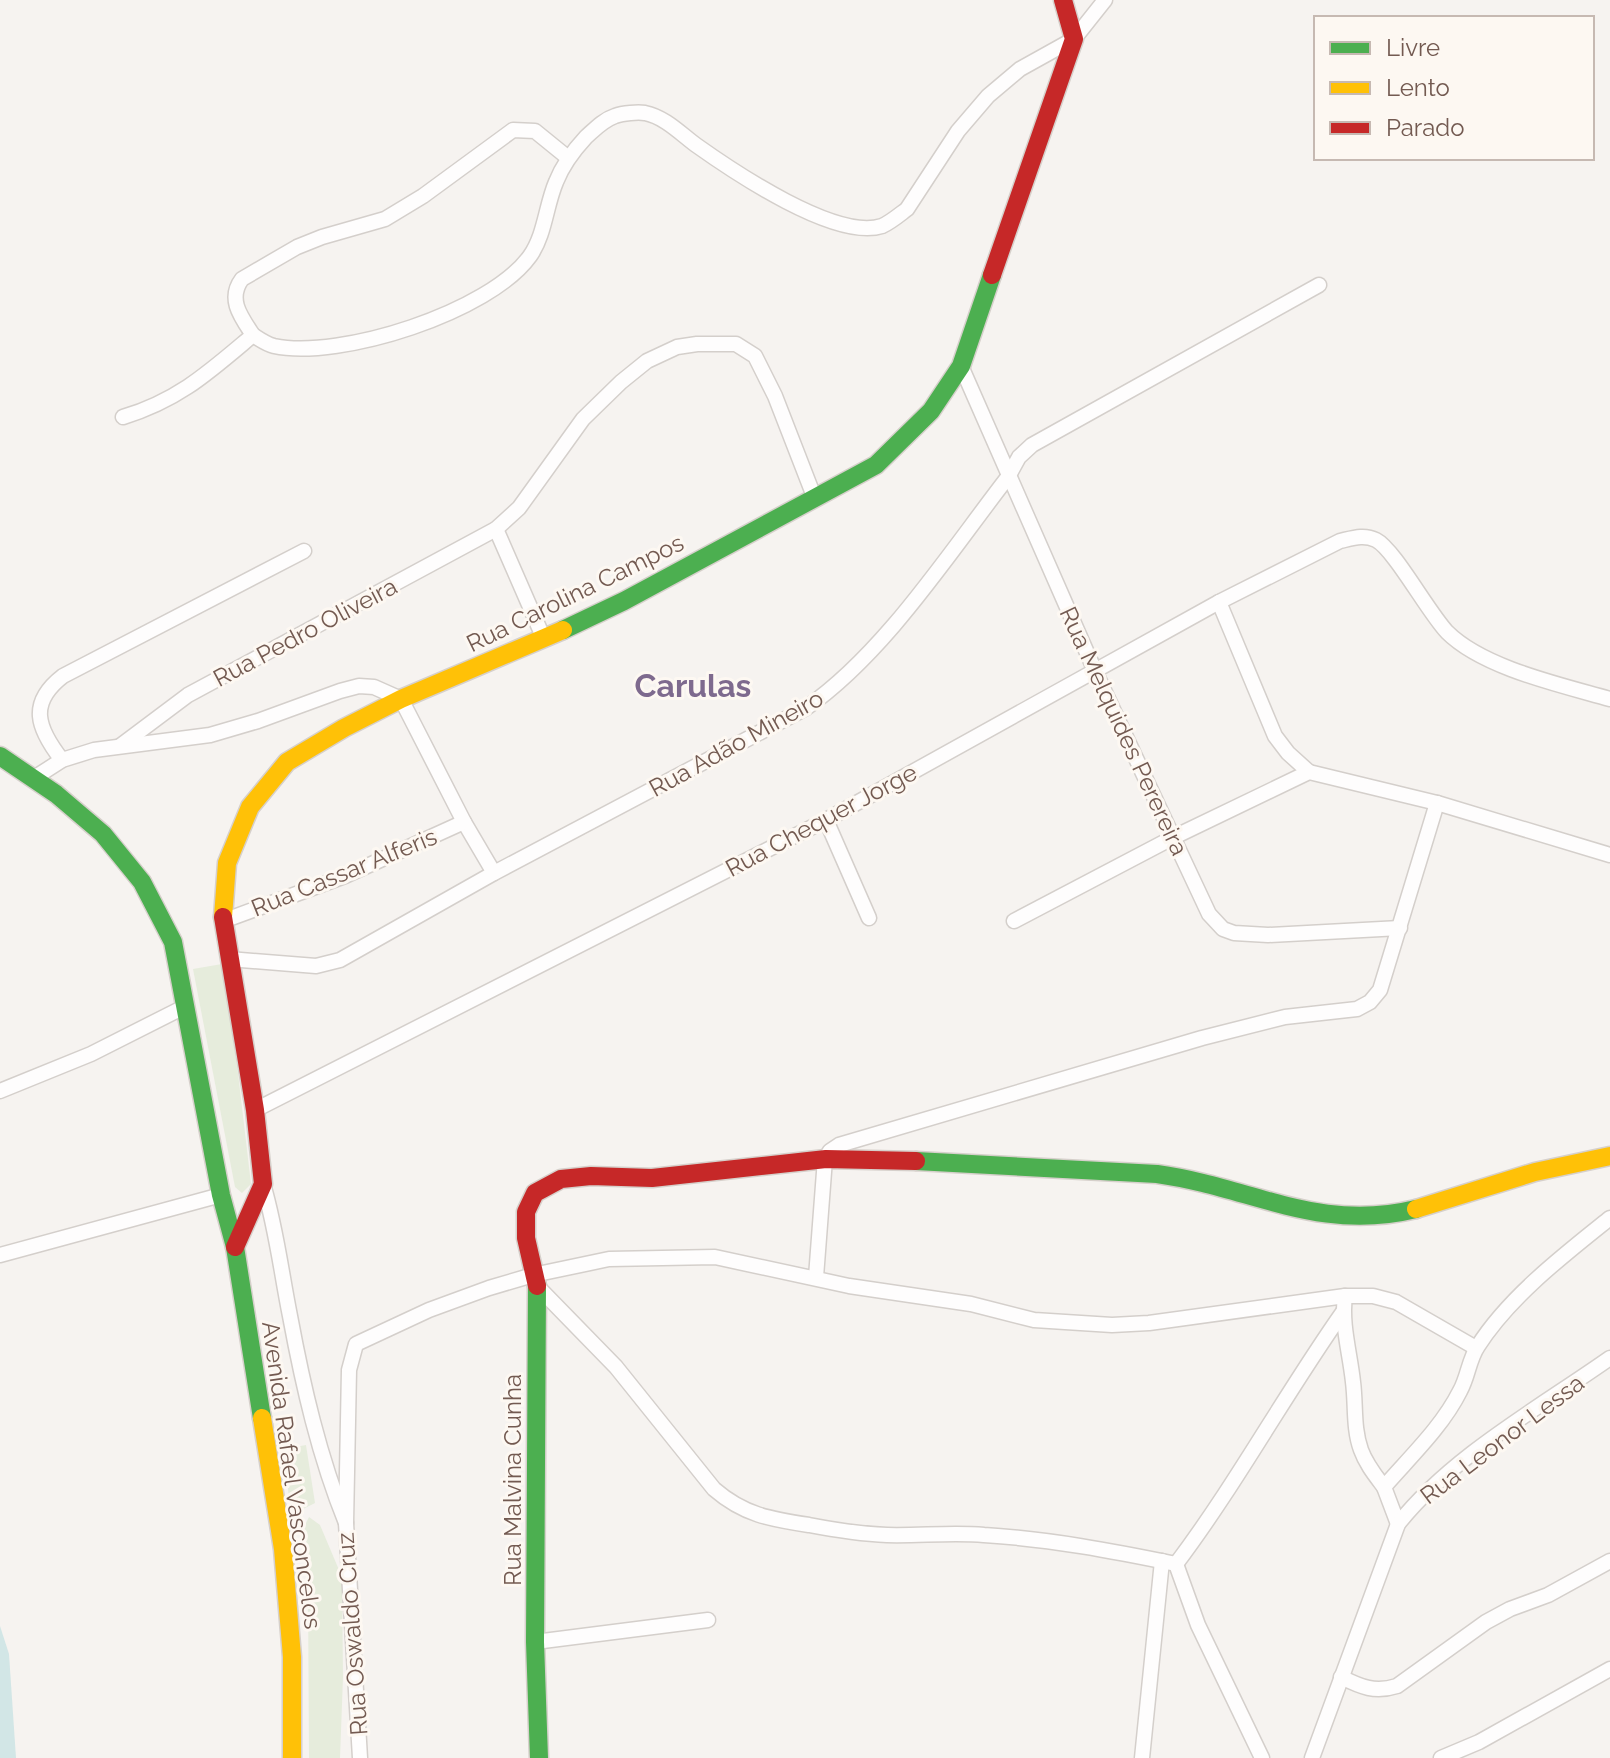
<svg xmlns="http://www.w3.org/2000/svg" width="1610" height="1758" font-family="Raleway,sans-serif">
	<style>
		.green { fill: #e6ecdc }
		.water { fill: #d2e6e6 }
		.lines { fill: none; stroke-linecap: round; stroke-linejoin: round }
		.street-casing { stroke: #d4cfcb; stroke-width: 17 }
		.fast-casing { stroke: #d6d0cb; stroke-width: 21 }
		.slow-casing { stroke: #d6d0cb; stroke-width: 21 }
		.jam-casing { stroke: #d6d0cb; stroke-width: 21 }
		.street { stroke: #fefdfd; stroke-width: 14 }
		.fast { stroke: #4caf50; stroke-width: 18 }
		.slow { stroke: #ffc107; stroke-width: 18 }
		.jam { stroke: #c62828; stroke-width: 18 }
		.labels { text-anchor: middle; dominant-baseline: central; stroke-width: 6; stroke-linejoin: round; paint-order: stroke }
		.street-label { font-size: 24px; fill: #735a51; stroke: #fdf8f2 }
		.district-label { font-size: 32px; font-weight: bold; fill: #7e6a8e; stroke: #fdf8f2 }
	</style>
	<rect width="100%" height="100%" fill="#f6f3f0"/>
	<g class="green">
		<polygon points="222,964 238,1073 251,1184 242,1193 235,1187 193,969"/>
		<polygon points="306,1445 315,1503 303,1509 290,1509 284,1449"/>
		<polygon points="309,1517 320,1525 342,1577 343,1677 340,1758 309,1758 308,1590 302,1531"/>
	</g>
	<polygon class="water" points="0,1626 9,1654 16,1758 0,1758"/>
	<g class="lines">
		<defs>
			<g id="street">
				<path d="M253,335C241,317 227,299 242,279L297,247L322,237L385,219L423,196L513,130L535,131L567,157"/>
				<polyline points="961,366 1095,671 1209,914 1223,929 1234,933 1268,935 1400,928"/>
				<path d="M123,417C179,400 209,372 253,335C259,339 266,344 274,346C340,360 490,312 530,256C545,235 546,205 556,182C563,164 573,151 586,137C595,129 603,120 615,116C623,113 638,112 645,113C665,117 681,134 696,145C734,172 836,241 882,226C891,222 899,215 907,209L958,131L988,96L1020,69L1074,39L1105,0"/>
				<polyline points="496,529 544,639"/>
				<polyline points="1219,602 1275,736 1288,753 1309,772"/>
				<polyline points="120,746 188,695 496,529 519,508 583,419 621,382 647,361 677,347 697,344 736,344 755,356 775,396 815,499"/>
				<path d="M62,760C37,728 28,703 63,676L304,551"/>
				<polyline points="34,778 62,760 94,750 210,735 258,721 340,691 359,686 374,687 401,699 464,822 494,873"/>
				<polyline points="826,820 869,918"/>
				<polyline points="223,921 345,876 464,822"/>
				<polyline points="1014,921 1174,837 1309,772 1437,803 1610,855"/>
				<path d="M229,959L316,966L340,960L494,873L806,708C885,653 949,553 1008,477L1019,457L1032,445L1319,285"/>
				<polyline points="0,1091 91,1054 186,1006"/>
				<path d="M255,1110L826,820L1219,602L1340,541C1353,538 1364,534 1376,540C1394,549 1428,612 1447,632C1483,668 1561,685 1610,699"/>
				<path d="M263,1184C276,1227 281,1271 290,1316C303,1386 319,1456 346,1523L360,1758"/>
				<polyline points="0,1255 221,1195"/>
				<polyline points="816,1277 825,1159 830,1151 839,1145 1202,1038 1285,1017 1357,1009 1370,1002 1380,990 1437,803"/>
				<path d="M537,1286L616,1367L714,1489C744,1515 770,1519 809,1525C835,1530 860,1534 887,1535C919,1536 952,1532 984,1535C1049,1539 1113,1551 1176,1564L1198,1625L1262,1758"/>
				<path d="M1384,1487C1375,1475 1366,1464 1361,1450C1353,1428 1356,1405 1353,1382C1350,1353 1341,1324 1345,1296H1373L1396,1302L1476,1348"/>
				<polyline points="346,1523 349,1370 356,1344 429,1310 489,1288 533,1275 609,1259 715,1257 849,1286 971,1304 1034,1320 1112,1325 1149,1323 1345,1296"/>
				<path d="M1398,1524L1384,1487C1410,1457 1442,1427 1460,1391C1468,1377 1469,1359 1478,1346C1509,1297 1565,1254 1610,1218"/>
				<path d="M1176,1564C1237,1483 1285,1394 1343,1312"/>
				<polyline points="535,1642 708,1620"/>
				<path d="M1341,1677C1361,1687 1375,1693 1397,1686L1486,1622L1510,1609L1548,1595L1610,1561"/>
				<polyline points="1142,1758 1162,1561"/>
				<path d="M1312,1758L1398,1524C1452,1456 1539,1408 1610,1358"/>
				<polyline points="1441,1758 1479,1742 1610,1669"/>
			</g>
			<g id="fast">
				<polyline points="563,630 624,601 876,465 931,411 961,366 992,275"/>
				<polyline points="0,756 56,794 103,834 142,882 173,942 221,1195 235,1247 262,1418"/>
				<path d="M916,1161L1157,1174C1251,1187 1318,1233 1416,1209"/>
				<polyline points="537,1286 535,1642 539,1758"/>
			</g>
			<g id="slow">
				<polyline points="223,917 227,863 250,807 287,762 344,728 401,699 563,630"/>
				<polyline points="1416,1209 1535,1172 1610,1156"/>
				<polyline points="262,1418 283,1549 292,1657 292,1758"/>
			</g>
			<g id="jam">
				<polyline points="992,275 1074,39 1063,0"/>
				<polyline points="223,917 255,1110 263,1184 235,1247"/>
				<polyline points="537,1286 526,1238 526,1212 535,1193 561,1179 591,1176 652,1178 826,1159 916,1161"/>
			</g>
		</defs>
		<use href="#street" class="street-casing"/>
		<use href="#fast" class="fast-casing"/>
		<use href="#slow" class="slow-casing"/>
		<use href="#jam" class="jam-casing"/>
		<use href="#street" class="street"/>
		<use href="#fast" class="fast"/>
		<use href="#slow" class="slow"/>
		<use href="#jam" class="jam"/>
	</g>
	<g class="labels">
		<g class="street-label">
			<text transform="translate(575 593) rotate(-26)">Rua Carolina Campos</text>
			<text transform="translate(305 632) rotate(-28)">Rua Pedro Oliveira</text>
			<text transform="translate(1124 731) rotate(65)">Rua Melquides Perereira</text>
			<text transform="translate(736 743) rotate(-29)">Rua Adão Mineiro</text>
			<text transform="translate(821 820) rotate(-28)">Rua Chequer Jorge</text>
			<text transform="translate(344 872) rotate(-22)">Rua Cassar Alferis</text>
			<text transform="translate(1502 1439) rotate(-37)">Rua Leonor Lessa</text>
			<text transform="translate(292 1475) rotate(82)">Avenida Rafael Vasconcelos</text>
			<text transform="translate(512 1480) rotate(-90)">Rua Malvina Cunha</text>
			<text transform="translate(352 1634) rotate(-94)">Rua Oswaldo Cruz</text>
		</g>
		<g class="district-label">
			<text x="693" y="685">Carulas</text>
		</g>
	</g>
	<rect x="1314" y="16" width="280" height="144" fill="#fdf8f2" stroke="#c6b9b2" stroke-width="2"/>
	<rect x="1330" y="42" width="40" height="12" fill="#4caf50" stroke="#c6b9b2" stroke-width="2"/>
	<text x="1386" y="56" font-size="24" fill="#735a51">Livre</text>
	<rect x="1330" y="82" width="40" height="12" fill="#ffc107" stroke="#c6b9b2" stroke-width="2"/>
	<text x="1386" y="96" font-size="24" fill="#735a51">Lento</text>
	<rect x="1330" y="122" width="40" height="12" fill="#c62828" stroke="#c6b9b2" stroke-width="2"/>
	<text x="1386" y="136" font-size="24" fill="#735a51">Parado</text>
</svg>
